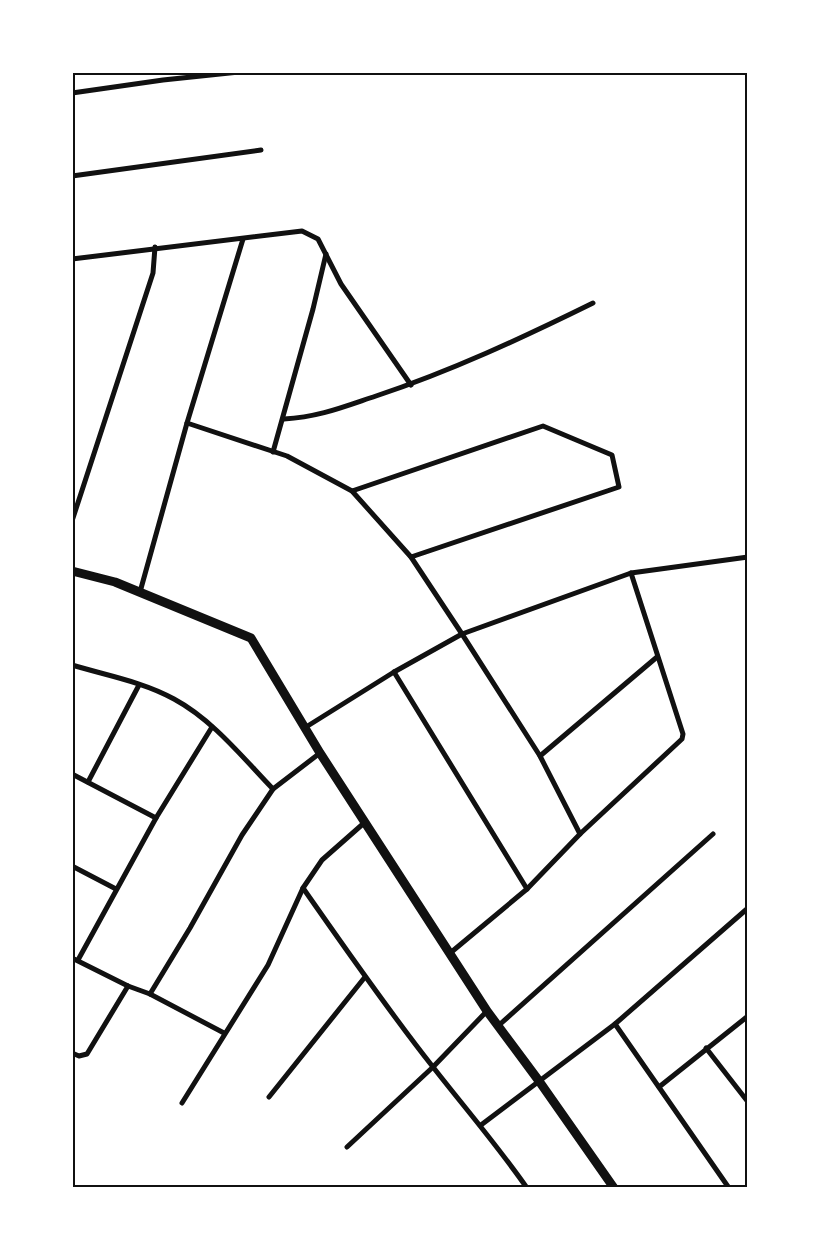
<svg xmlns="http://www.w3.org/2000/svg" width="820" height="1260" font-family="'Alegreya Sans',sans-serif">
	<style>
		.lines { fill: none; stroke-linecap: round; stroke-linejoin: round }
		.minor { stroke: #111; stroke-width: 5 }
		.tertiary { stroke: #111; stroke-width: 9 }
		.neatline { fill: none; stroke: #111; stroke-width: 2 }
	</style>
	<rect width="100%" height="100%" fill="#fff"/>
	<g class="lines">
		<g class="minor">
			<polyline points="72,93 163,80 239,72"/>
			<polyline points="72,176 261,150"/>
			<polyline points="72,259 302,231 318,239 341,284 411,385"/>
			<path d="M284,419C319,417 343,407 376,396C451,371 522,338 593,303"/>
			<polyline points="187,423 287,456 352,491 411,557 462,634 540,756 580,834"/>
			<polyline points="273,452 313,309 326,254"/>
			<polyline points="352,491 543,426 612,455 619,487 411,557"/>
			<polyline points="72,521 153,273 155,247"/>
			<polyline points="140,592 187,423 243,239"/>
			<path d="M72,665C105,675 144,682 174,699C213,720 243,758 273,789"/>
			<polyline points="394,672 527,889"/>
			<polyline points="306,727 394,672 462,634 631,573 748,557"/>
			<polyline points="540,756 657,657"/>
			<polyline points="72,774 156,818"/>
			<polyline points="88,782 139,685"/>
			<polyline points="72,866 116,889"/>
			<path d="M303,888C345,948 387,1009 433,1067C465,1108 497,1145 527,1188"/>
			<polyline points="449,954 527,889 580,834 682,739 683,734 631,573"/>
			<polyline points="72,958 128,986 150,994 224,1033"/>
			<polyline points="78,960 156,818 212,727"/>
			<polyline points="150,994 190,928 242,835 273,789 320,753"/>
			<polyline points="615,1024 729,1188"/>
			<polyline points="498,1026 713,834"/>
			<polyline points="706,1048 748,1102"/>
			<polyline points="72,1053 79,1056 87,1054 128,986"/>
			<polyline points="659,1087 748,1016"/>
			<polyline points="269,1097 365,977"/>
			<polyline points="182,1103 268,965 303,888 322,860 364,823"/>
			<polyline points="481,1125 615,1024 748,908"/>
			<polyline points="347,1147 433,1067 487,1011"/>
		</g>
		<polyline class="tertiary" points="72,571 115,582 251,638 320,753 487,1011 539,1081 614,1188"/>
	</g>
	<rect width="820" height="1260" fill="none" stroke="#ffffff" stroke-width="148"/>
	<rect x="74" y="74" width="672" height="1112" class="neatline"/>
</svg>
